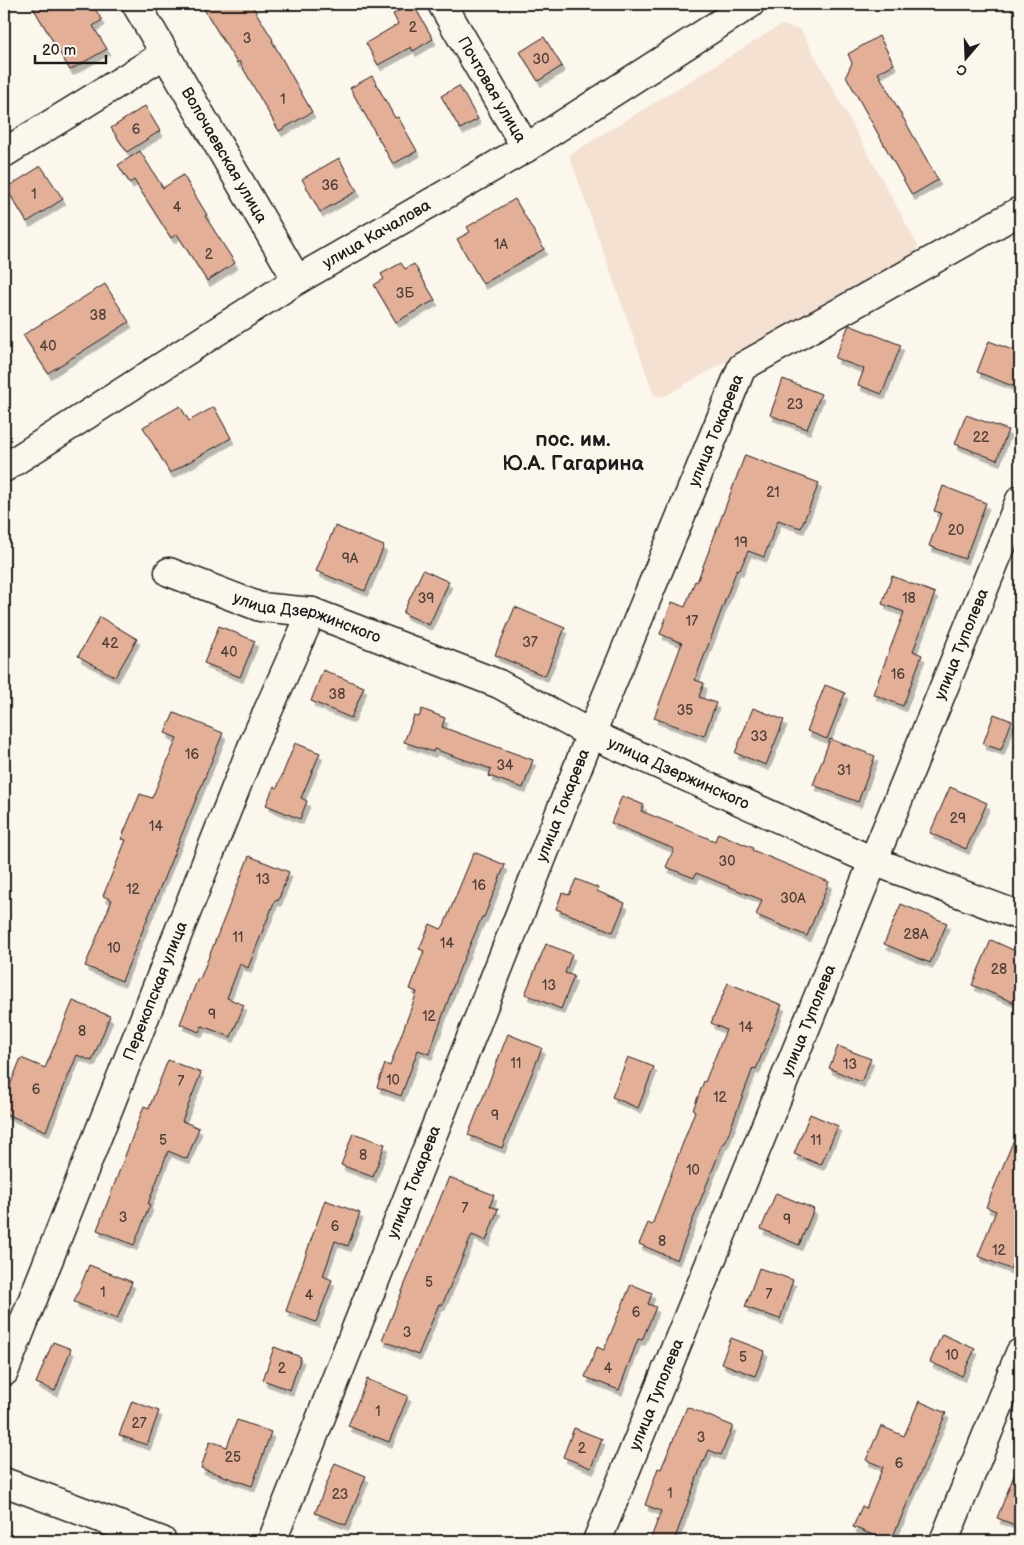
<svg xmlns="http://www.w3.org/2000/svg" width="1024" height="1545" font-family="'Balsamiq Sans',sans-serif">
	<style>
		.built { fill: #f4e1d2 }
		.building { fill: #e4af97; stroke: #1c1c1c; filter: url(#shadow) }
		.lines { fill: none; stroke-linecap: round; stroke-linejoin: round }
		.minor-casing { stroke: #1c1c1c; stroke-width: 31 }
		.minor { stroke: #fbf7ec; stroke-width: 28 }
		.labels { text-anchor: middle; dominant-baseline: central; stroke-width: 4; stroke-linejoin: round; paint-order: stroke }
		.number-label { font-size: 14px; fill: #4e413b }
		.street-label { font-size: 16px; fill: #1c1c1c; stroke: #fbf7ec }
		.district-label { font-size: 21px; font-weight: bold; fill: #1c1c1c; stroke: #fbf7ec }
	</style>
	<defs>
		<filter id="shadow"><feDropShadow dx="3" dy="5.5" stdDeviation="0" flood-color="#0004"/></filter>
	</defs>
	<rect width="100%" height="100%" fill="#fbf7ec"/>
	<filter id="ink" filterUnits="userSpaceOnUse"><feTurbulence type="fractalNoise" baseFrequency=".02" numOctaves="2"/><feDisplacementMap in="SourceGraphic" scale="10" xChannelSelector="R" yChannelSelector="G"/><feConvolveMatrix kernelMatrix="1 2 1 2 8 2 1 2 1" color-interpolation-filters="sRGB"/></filter>
	<g filter="url(#ink)">
		<polygon class="built" points="781,25 801,30 918,246 916,254 663,397 654,395 569,155"/>
		<g class="building">
			<polygon points="31,4 92,4 102,20 93,26 107,49 70,70"/>
			<polygon points="201,4 251,4 273,40 272,41 312,112 279,131 239,61 237,63"/>
			<polygon points="413,4 433,39 413,51 411,47 378,65 366,43 398,24 393,14"/>
			<polygon points="879,36 894,64 878,73 938,180 912,195 846,76 852,63 848,54"/>
			<polygon points="544,37 562,66 538,81 520,52"/>
			<polygon points="372,76 395,118 398,117 417,151 393,164 350,88"/>
			<polygon points="459,86 478,119 460,129 441,96"/>
			<polygon points="145,106 160,131 127,152 111,128"/>
			<polygon points="140,151 163,188 183,175 207,215 205,216 235,263 207,281 177,234 171,238 134,180 130,183 118,165"/>
			<polygon points="339,158 357,191 320,212 302,179"/>
			<polygon points="41,166 63,199 27,222 6,188"/>
			<polygon points="515,199 544,249 483,284 457,239 470,232 467,227"/>
			<polygon points="401,263 405,269 414,264 435,300 396,322 374,285 384,279 381,274"/>
			<polygon points="105,284 129,322 48,373 23,335"/>
			<polygon points="849,325 901,345 882,394 858,385 864,369 835,358"/>
			<polygon points="989,341 1020,353 1020,389 977,372"/>
			<polygon points="783,379 821,394 807,429 770,415"/>
			<polygon points="180,406 189,421 214,407 231,438 170,473 143,427"/>
			<polygon points="966,415 1008,430 997,460 955,444"/>
			<polygon points="745,455 819,483 801,528 778,520 764,557 748,551 740,570 737,569 695,680 704,683 699,697 716,703 704,736 654,718 682,643 660,634 672,602 685,607 695,581 697,582"/>
			<polygon points="943,486 986,503 965,559 929,546 941,513 934,511"/>
			<polygon points="335,526 384,546 365,591 316,571"/>
			<polygon points="423,570 449,582 429,625 403,613"/>
			<polygon points="892,576 935,593 913,651 922,655 903,706 873,694 904,612 882,604"/>
			<polygon points="515,607 565,628 545,676 495,655"/>
			<polygon points="100,617 137,639 115,677 78,656"/>
			<polygon points="219,626 255,641 240,677 204,663"/>
			<polygon points="323,670 364,687 351,718 311,701"/>
			<polygon points="825,685 845,693 827,739 807,731"/>
			<polygon points="753,708 784,720 766,765 735,753"/>
			<polygon points="422,709 445,718 442,727 533,760 523,788 489,776 491,769 434,749 433,752 404,742 414,716 419,717"/>
			<polygon points="174,713 223,733 122,981 85,966 112,900 103,896 126,840 121,839 140,794 152,798 177,738 165,733"/>
			<polygon points="994,714 1012,721 1001,750 983,744"/>
			<polygon points="830,739 875,756 858,802 813,785"/>
			<polygon points="295,743 320,753 301,798 307,801 300,819 266,805 274,786 277,788"/>
			<polygon points="950,787 987,803 966,849 930,833"/>
			<polygon points="622,796 644,805 641,811 715,841 718,833 753,848 752,850 829,882 807,936 756,915 762,900 696,873 694,878 666,867 674,849 611,823"/>
			<polygon points="474,852 505,865 484,917 482,917 459,970 429,1054 418,1050 401,1096 377,1087 385,1064 390,1066 417,992 410,989 424,951 419,949 430,924 441,929 444,925"/>
			<polygon points="249,856 289,872 278,901 275,900 248,968 240,964 227,998 244,1005 231,1037 202,1026 199,1032 180,1024 198,978 200,979"/>
			<polygon points="576,879 598,888 597,891 625,903 613,932 556,909 562,893 569,895"/>
			<polygon points="901,904 947,923 930,963 884,944"/>
			<polygon points="991,940 1020,953 1020,1005 972,985"/>
			<polygon points="546,944 572,954 565,973 574,976 561,1009 525,994"/>
			<polygon points="728,983 782,1005 756,1069 753,1068 725,1143 723,1143 677,1260 639,1244 648,1223 652,1225 695,1111 693,1110 704,1081 705,1082 726,1030 711,1023"/>
			<polygon points="73,1001 110,1016 92,1061 77,1055 46,1131 4,1113 4,1100 21,1058 45,1068"/>
			<polygon points="508,1034 542,1048 502,1148 468,1135"/>
			<polygon points="838,1046 871,1059 861,1082 829,1068"/>
			<polygon points="628,1057 654,1067 638,1108 612,1097"/>
			<polygon points="168,1060 201,1073 182,1121 199,1128 187,1159 168,1151 148,1204 150,1205 134,1245 97,1230 144,1106 149,1108"/>
			<polygon points="810,1114 838,1126 821,1165 794,1154"/>
			<polygon points="1020,1125 1020,1244 1010,1269 978,1256 996,1211 986,1207"/>
			<polygon points="353,1133 385,1144 373,1177 341,1165"/>
			<polygon points="449,1177 494,1195 490,1206 498,1209 486,1241 472,1235 442,1305 439,1304 418,1355 382,1340"/>
			<polygon points="776,1193 814,1209 799,1245 761,1229"/>
			<polygon points="325,1200 360,1213 348,1246 335,1241 323,1276 332,1280 316,1322 286,1311"/>
			<polygon points="89,1265 132,1282 117,1319 74,1302"/>
			<polygon points="759,1268 793,1280 780,1319 745,1307"/>
			<polygon points="631,1284 652,1293 648,1304 656,1307 642,1340 638,1339 619,1390 585,1377 597,1347 604,1350"/>
			<polygon points="942,1334 975,1349 962,1376 930,1362"/>
			<polygon points="731,1338 765,1351 755,1376 721,1363"/>
			<polygon points="53,1342 71,1349 55,1391 36,1383"/>
			<polygon points="274,1347 301,1357 290,1390 263,1380"/>
			<polygon points="367,1379 408,1396 389,1442 348,1426"/>
			<polygon points="132,1401 159,1411 147,1445 119,1435"/>
			<polygon points="919,1401 946,1413 891,1541 888,1541 853,1527 862,1506 866,1508 883,1467 866,1460 881,1426 904,1436"/>
			<polygon points="687,1407 733,1426 721,1455 709,1450 704,1462 703,1461 674,1541 650,1541 661,1511 645,1505 658,1468 661,1469"/>
			<polygon points="237,1420 271,1432 252,1486 201,1468 210,1441 227,1447"/>
			<polygon points="574,1428 602,1439 591,1468 563,1457"/>
			<polygon points="335,1463 366,1476 346,1525 315,1513"/>
			<polygon points="1019,1463 1020,1463 1020,1527 997,1518"/>
		</g>
		<g class="lines">
			<defs>
				<g id="minor">
					<path id="s1" d="M136,4L297,280"/>
					<path id="s2" d="M442,4L526,148"/>
					<polyline points="4,153 165,54"/>
					<path id="s3" d="M4,468L297,280L526,148L750,4"/>
					<path id="s4" d="M169,572L260,607L312,612L499,684L591,734L873,861L1020,916"/>
					<path id="s5" d="M4,1372L254,742L312,612"/>
					<polyline points="4,1482 162,1541"/>
					<path id="s6" d="M272,1541L591,734L742,367L1020,211"/>
					<path id="s7" d="M597,1541L1020,500"/>
					<polyline points="944,1541 1020,1353"/>
				</g>
			</defs>
			<use href="#minor" class="minor-casing"/>
			<use href="#minor" class="minor"/>
		</g>
	</g>
	<g class="labels">
		<g class="number-label">
			<text x="413" y="27">2</text>
			<text x="247" y="38">3</text>
			<text x="541" y="59">30</text>
			<text x="283" y="99">1</text>
			<text x="136" y="129">6</text>
			<text x="330" y="185">36</text>
			<text x="34" y="194">1</text>
			<text x="177" y="207">4</text>
			<text x="501" y="244">1А</text>
			<text x="209" y="254">2</text>
			<text x="405" y="293">3Б</text>
			<text x="98" y="315">38</text>
			<text x="48" y="346">40</text>
			<text x="795" y="404">23</text>
			<text x="981" y="437">22</text>
			<text x="773" y="492">21</text>
			<text x="956" y="530">20</text>
			<text x="741" y="542">19</text>
			<text x="350" y="558">9А</text>
			<text x="426" y="598">39</text>
			<text x="909" y="598">18</text>
			<text x="692" y="621">17</text>
			<text x="530" y="642">37</text>
			<text x="110" y="643">42</text>
			<text x="229" y="652">40</text>
			<text x="898" y="674">16</text>
			<text x="337" y="694">38</text>
			<text x="685" y="710">35</text>
			<text x="759" y="736">33</text>
			<text x="192" y="754">16</text>
			<text x="505" y="765">34</text>
			<text x="844" y="770">31</text>
			<text x="958" y="818">29</text>
			<text x="156" y="826">14</text>
			<text x="727" y="861">30</text>
			<text x="263" y="879">13</text>
			<text x="479" y="885">16</text>
			<text x="133" y="889">12</text>
			<text x="793" y="898">30А</text>
			<text x="916" y="934">28А</text>
			<text x="238" y="937">11</text>
			<text x="447" y="943">14</text>
			<text x="114" y="948">10</text>
			<text x="999" y="969">28</text>
			<text x="549" y="985">13</text>
			<text x="212" y="1014">9</text>
			<text x="429" y="1016">12</text>
			<text x="746" y="1027">14</text>
			<text x="82" y="1031">8</text>
			<text x="516" y="1063">11</text>
			<text x="850" y="1064">13</text>
			<text x="393" y="1080">10</text>
			<text x="181" y="1081">7</text>
			<text x="36" y="1089">6</text>
			<text x="720" y="1097">12</text>
			<text x="495" y="1115">9</text>
			<text x="163" y="1140">5</text>
			<text x="816" y="1140">11</text>
			<text x="363" y="1155">8</text>
			<text x="693" y="1170">10</text>
			<text x="465" y="1208">7</text>
			<text x="123" y="1217">3</text>
			<text x="787" y="1219">9</text>
			<text x="335" y="1226">6</text>
			<text x="662" y="1241">8</text>
			<text x="999" y="1250">12</text>
			<text x="429" y="1282">5</text>
			<text x="103" y="1292">1</text>
			<text x="769" y="1294">7</text>
			<text x="309" y="1295">4</text>
			<text x="636" y="1312">6</text>
			<text x="407" y="1332">3</text>
			<text x="952" y="1355">10</text>
			<text x="743" y="1357">5</text>
			<text x="282" y="1368">2</text>
			<text x="608" y="1368">4</text>
			<text x="378" y="1411">1</text>
			<text x="139" y="1423">27</text>
			<text x="701" y="1437">3</text>
			<text x="582" y="1448">2</text>
			<text x="233" y="1457">25</text>
			<text x="899" y="1463">6</text>
			<text x="670" y="1493">1</text>
			<text x="340" y="1494">23</text>
		</g>
		<g class="street-label">
			<text stroke="none"><textPath href="#s2" startOffset="99">Почтовая улица</textPath></text>
			<text stroke="none"><textPath href="#s1" startOffset="175">Волочаевская улица</textPath></text>
			<text stroke="none"><textPath href="#s3" startOffset="440">улица Качалова</textPath></text>
			<text stroke="none"><textPath href="#s6" startOffset="1196">улица Токарева</textPath></text>
			<text stroke="none"><textPath href="#s4" startOffset="146">улица Дзержинского</textPath></text>
			<text stroke="none"><textPath href="#s7" startOffset="968">улица Туполева</textPath></text>
			<text stroke="none"><textPath href="#s4" startOffset="551">улица Дзержинского</textPath></text>
			<text stroke="none"><textPath href="#s6" startOffset="791">улица Токарева</textPath></text>
			<text stroke="none"><textPath href="#s5" startOffset="410">Перекопская улица</textPath></text>
			<text stroke="none"><textPath href="#s7" startOffset="562">улица Туполева</textPath></text>
			<text stroke="none"><textPath href="#s6" startOffset="386">улица Токарева</textPath></text>
			<text stroke="none"><textPath href="#s7" startOffset="158">улица Туполева</textPath></text>
		</g>
		<g class="district-label">
			<text x="573" y="439">пос. им.<tspan x="573" dy="24">Ю.А. Гагарина</tspan></text>
		</g>
	</g>
	<rect width="1024" height="1545" fill="none" stroke="#fbf7ec" stroke-width="20"/>
	<rect x="10" y="10" width="1004" height="1525" fill="none" stroke="#1c1c1c" stroke-width="2" filter="url(#ink)"/>
	<g transform="translate(966 58) rotate(199)" stroke="#fbf7ec" stroke-width="4" paint-order="stroke">
	<path d="M0-4L9 19L0 12L-9 19Z" fill="#1c1c1c"/>
	<text y="-8" font-size="14" font-weight="bold" text-anchor="middle" fill="#1c1c1c">С</text>
	</g>
	<path d="M35 55v8h71v-8" fill="none" stroke="#1c1c1c" stroke-width="2.5"/>
	<text x="42" y="55" font-size="15" fill="#1c1c1c" stroke="#fbf7ec" stroke-width="4" paint-order="stroke">20 m</text>
</svg>
